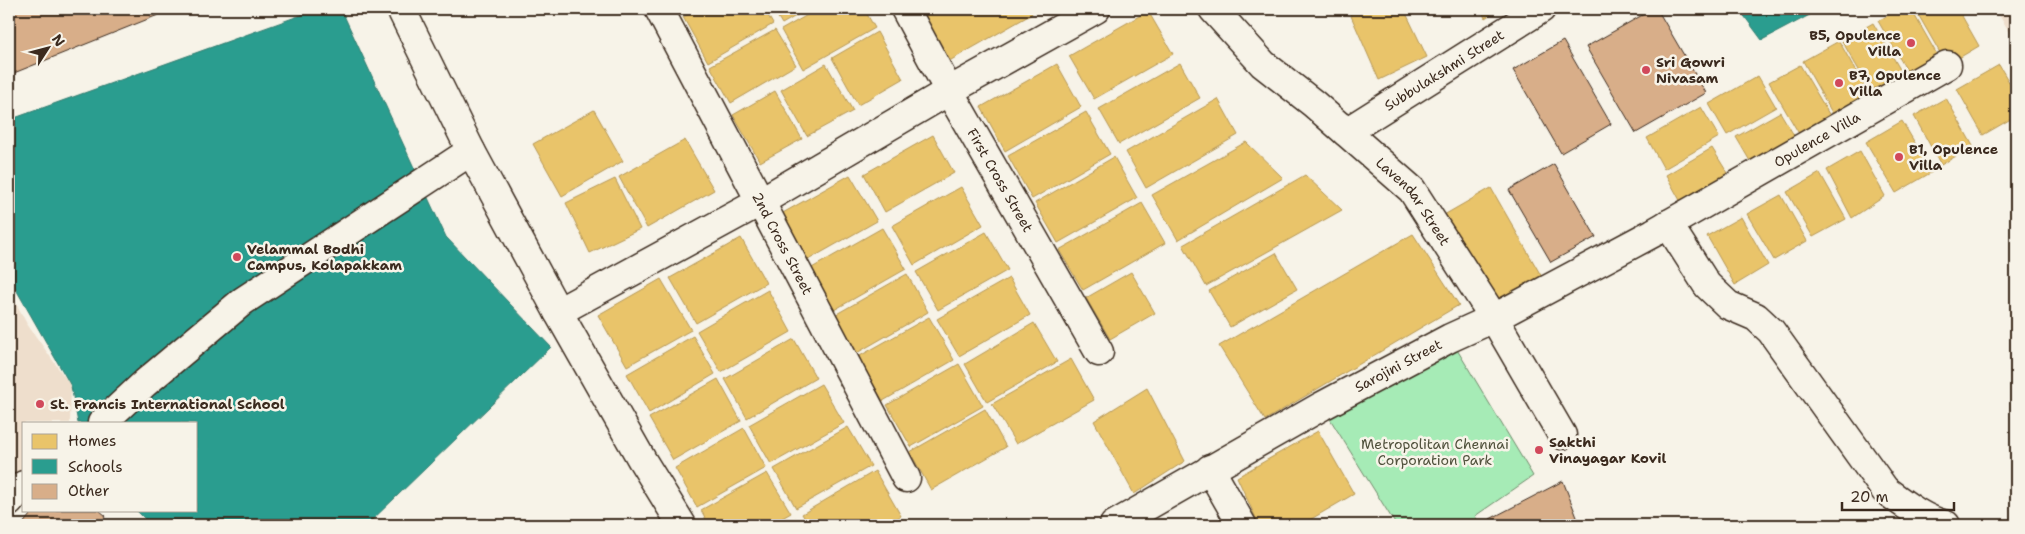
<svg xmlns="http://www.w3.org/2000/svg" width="2025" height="534" font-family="'Shantell Sans',sans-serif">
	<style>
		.built { fill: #eedecc }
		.green { fill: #a6ebb6; stroke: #708a6a }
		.homes { fill: #e9c46a; stroke: #b59653 }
		.schools { fill: #2a9d8f; stroke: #2f7a6d }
		.building { fill: #d8ae89; stroke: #3b2a1e }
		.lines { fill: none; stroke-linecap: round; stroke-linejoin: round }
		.minor-casing { stroke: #3b2a1e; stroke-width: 31 }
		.minor { stroke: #f7f3e8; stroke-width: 28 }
		.poi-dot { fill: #d1495b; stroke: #f7f3e8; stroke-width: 2 }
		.labels { text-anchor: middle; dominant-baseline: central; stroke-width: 5; stroke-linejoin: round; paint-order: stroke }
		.poi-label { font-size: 14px; font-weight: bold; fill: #3b2a1e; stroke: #f7f3e8; text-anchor: start }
		.street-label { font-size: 14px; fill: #3b2a1e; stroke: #f7f3e8 }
		.park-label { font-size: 14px; fill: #50513c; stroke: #f7f3e8 }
	</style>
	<rect width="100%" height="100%" fill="#f7f3e8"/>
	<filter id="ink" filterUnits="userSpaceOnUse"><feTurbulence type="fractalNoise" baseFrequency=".02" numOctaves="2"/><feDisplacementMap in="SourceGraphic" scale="10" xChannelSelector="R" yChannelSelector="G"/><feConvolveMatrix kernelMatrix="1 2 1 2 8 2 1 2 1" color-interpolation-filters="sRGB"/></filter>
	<g filter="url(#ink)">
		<g class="built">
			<polygon points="1995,9 2016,9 2016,42"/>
			<polygon points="9,290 27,324 71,386 70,423 24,423 24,485 9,499"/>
		</g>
		<polygon class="green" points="1450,338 1533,476 1475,516 1480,525 1396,525 1322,406"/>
		<g class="homes">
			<polygon points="698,9 764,9 773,24 708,62 683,17"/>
			<polygon points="773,9 808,9 782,24"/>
			<polygon points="818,9 864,9 875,28 803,69 781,30"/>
			<polygon points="932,9 1029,9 1032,14 944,64 917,17"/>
			<polygon points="1348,9 1404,9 1427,57 1379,80"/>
			<polygon points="1481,9 1499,9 1485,18"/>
			<polygon points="1899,9 1911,9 1943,65 1914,83 1878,21"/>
			<polygon points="1915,9 1958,9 1979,46 1947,65"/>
			<polygon points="1148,11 1173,54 1094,99 1069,56"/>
			<polygon points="1873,23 1908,83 1877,101 1842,41"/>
			<polygon points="775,30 796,65 731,103 710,66"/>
			<polygon points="877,32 903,79 858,105 832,58"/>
			<polygon points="1839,41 1875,105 1839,125 1803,61"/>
			<polygon points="1180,63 1200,98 1119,144 1099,109"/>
			<polygon points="826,64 853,111 807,136 781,90"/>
			<polygon points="1057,64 1081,107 1005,151 981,107"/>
			<polygon points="1800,65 1836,126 1805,144 1769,82"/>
			<polygon points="1999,65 2016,94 2016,116 1983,135 1957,89"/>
			<polygon points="1758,76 1776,107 1727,135 1709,104"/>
			<polygon points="775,91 802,139 760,162 733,115"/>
			<polygon points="1946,98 1973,146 1941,165 1914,116"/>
			<polygon points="1218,99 1238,135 1146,188 1126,152"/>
			<polygon points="1701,107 1719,137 1664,169 1647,138"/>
			<polygon points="594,110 623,161 562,196 533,144"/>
			<polygon points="1086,112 1110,154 1032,199 1008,156"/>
			<polygon points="1780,112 1801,147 1757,173 1736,137"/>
			<polygon points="1902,121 1932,172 1896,193 1866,142"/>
			<polygon points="933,135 954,173 885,212 864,174"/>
			<polygon points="685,140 714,190 647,228 619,177"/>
			<polygon points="1246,142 1283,178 1178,240 1152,195"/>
			<polygon points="1712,148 1725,169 1732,185 1687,213 1666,175"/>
			<polygon points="1860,151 1885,196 1852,218 1827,170"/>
			<polygon points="1114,157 1137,198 1058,243 1035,203"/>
			<polygon points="1820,173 1846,219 1813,237 1787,192"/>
			<polygon points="850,175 877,221 808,260 781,214"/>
			<polygon points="1305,175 1342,210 1206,286 1183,245"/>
			<polygon points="615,179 640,229 590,253 566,203"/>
			<polygon points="961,187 983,225 914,265 892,226"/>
			<polygon points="1491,188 1543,279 1496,305 1444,215"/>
			<polygon points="1781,195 1807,241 1774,260 1747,214"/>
			<polygon points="1142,203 1165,243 1083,290 1059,250"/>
			<polygon points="1741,217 1768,265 1735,285 1707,236"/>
			<polygon points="882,228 906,269 834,310 810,269"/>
			<polygon points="986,232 1008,270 938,310 916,272"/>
			<polygon points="1413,234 1459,305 1265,420 1219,346"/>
			<polygon points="741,238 766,283 696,323 670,278"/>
			<polygon points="1276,253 1297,289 1230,327 1209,291"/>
			<polygon points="1131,272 1155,313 1110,339 1086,298"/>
			<polygon points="907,274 928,312 855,354 833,316"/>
			<polygon points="1009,278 1030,315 959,356 937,319"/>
			<polygon points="661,279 691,330 627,366 598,315"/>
			<polygon points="768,290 791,332 721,372 697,331"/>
			<polygon points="929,317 954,360 883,401 858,357"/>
			<polygon points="1034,323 1057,362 987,402 965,364"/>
			<polygon points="693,336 715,374 649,413 627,374"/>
			<polygon points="794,339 816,378 747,418 725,379"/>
			<polygon points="1071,359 1094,400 1016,444 992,404"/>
			<polygon points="959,364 983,406 911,447 887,405"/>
			<polygon points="718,379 741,421 673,460 649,418"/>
			<polygon points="821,384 844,423 771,464 749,425"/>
			<polygon points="1147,388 1185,461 1134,494 1094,421"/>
			<polygon points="985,409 1006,447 931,490 910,452"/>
			<polygon points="848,427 871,466 796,508 774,469"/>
			<polygon points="744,428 766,468 697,507 675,468"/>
			<polygon points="1318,431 1354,494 1301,525 1259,525 1237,477"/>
			<polygon points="875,471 901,516 885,525 809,525 802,514"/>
			<polygon points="767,473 791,513 770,525 709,525 701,510"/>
			<polygon points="796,518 801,525 783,525"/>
		</g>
		<g class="schools">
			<polygon points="318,9 341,9 446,237 551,347 367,525 151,525 136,510 196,510 196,423 78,423 71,386 9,277 9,120"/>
			<polygon points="1739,9 1821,9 1762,40"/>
		</g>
		<g class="building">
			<polygon points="9,9 173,9 9,75"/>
			<polygon points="1653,9 1657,9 1706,93 1636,133 1586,47"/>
			<polygon points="1563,41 1611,124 1561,153 1513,70"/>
			<polygon points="1554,164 1596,237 1551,262 1509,190"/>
			<polygon points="1563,481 1580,525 1493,525 1490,519"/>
			<polygon points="34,510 99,510 106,516 98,525 22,525"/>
		</g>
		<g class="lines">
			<defs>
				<g id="minor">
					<polyline points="401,9 471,151 558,312"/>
					<path id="s1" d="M659,9L906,478"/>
					<path id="s2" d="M905,9L949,91L1099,352"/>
					<path id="s3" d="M1213,9L1263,64L1314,104L1412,190L1494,318L1562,435"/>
					<path id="s4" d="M1346,132L1541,9"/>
					<path d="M1668,224L1707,285L1728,305L1756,317L1771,331L1885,490C1904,504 1923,519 1946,525"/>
					<polyline points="102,423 145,383 243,301 471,151"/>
					<polyline points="1210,469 1242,525"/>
					<polyline points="9,502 24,485"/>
					<polyline points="682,525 642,460 558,312 760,202 949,91 1096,9"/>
					<path id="s5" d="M1114,525L1322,406L1450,338L1494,318L1653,233L1947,65"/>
				</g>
			</defs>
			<use href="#minor" class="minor-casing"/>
			<use href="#minor" class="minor"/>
		</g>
	</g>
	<g class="poi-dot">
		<circle cx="1911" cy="43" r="5"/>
		<circle cx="1646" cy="70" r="5"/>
		<circle cx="1839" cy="83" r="5"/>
		<circle cx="1899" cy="157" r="5"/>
		<circle cx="237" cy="257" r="5"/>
		<circle cx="40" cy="404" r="5"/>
		<circle cx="1539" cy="450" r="5"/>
	</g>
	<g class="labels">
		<g class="poi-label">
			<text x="1901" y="35" text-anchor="end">B5, Opulence<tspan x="1901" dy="16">Villa</tspan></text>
			<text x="1656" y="62">Sri Gowri<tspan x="1656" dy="16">Nivasam</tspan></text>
			<text x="1849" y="75">B7, Opulence<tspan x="1849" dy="16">Villa</tspan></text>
			<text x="1909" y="149">B1, Opulence<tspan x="1909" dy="16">Villa</tspan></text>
			<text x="247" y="249">Velammal Bodhi<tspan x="247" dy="16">Campus, Kolapakkam</tspan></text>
			<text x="50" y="404">St. Francis International School</text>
			<text x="1549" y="442">Sakthi<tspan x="1549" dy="16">Vinayagar Kovil</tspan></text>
		</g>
		<g class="street-label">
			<text stroke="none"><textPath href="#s4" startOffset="116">Subbulakshmi Street</textPath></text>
			<text stroke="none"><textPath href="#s5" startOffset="802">Opulence Villa</textPath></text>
			<text stroke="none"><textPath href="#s2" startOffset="196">First Cross Street</textPath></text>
			<text stroke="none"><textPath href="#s3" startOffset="279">Lavendar Street</textPath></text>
			<text stroke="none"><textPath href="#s1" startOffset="265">2nd Cross Street</textPath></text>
			<text stroke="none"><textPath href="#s5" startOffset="326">Sarojini Street</textPath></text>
		</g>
		<g class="park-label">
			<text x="1435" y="444">Metropolitan Chennai<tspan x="1435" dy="16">Corporation Park</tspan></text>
		</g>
	</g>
	<rect width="2025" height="534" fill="none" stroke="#f7f3e8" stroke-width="30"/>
	<rect x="15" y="15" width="1995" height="504" fill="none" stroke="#3b2a1e" stroke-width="2" filter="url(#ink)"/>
	<rect x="22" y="422" width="175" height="90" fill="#f7f3e8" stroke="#aca397"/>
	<rect x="32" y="434" width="25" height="15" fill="#e9c46a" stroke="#aca397"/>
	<text x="68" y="446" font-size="15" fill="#3b2a1e">Homes</text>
	<rect x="32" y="459" width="25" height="15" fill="#2a9d8f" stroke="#aca397"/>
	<text x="68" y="472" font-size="15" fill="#3b2a1e">Schools</text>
	<rect x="32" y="484" width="25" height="15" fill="#d8ae89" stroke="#aca397"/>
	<text x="68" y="496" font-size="15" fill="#3b2a1e">Other</text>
	<g transform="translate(48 48) rotate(54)" stroke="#f7f3e8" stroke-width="4" paint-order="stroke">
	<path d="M0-4L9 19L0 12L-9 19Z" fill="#3b2a1e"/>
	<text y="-8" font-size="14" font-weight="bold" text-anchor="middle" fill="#3b2a1e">N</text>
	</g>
	<path d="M1842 502v8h112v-8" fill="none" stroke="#3b2a1e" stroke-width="2.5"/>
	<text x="1850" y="502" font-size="15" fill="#3b2a1e" stroke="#f7f3e8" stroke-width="4" paint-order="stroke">20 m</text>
</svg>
